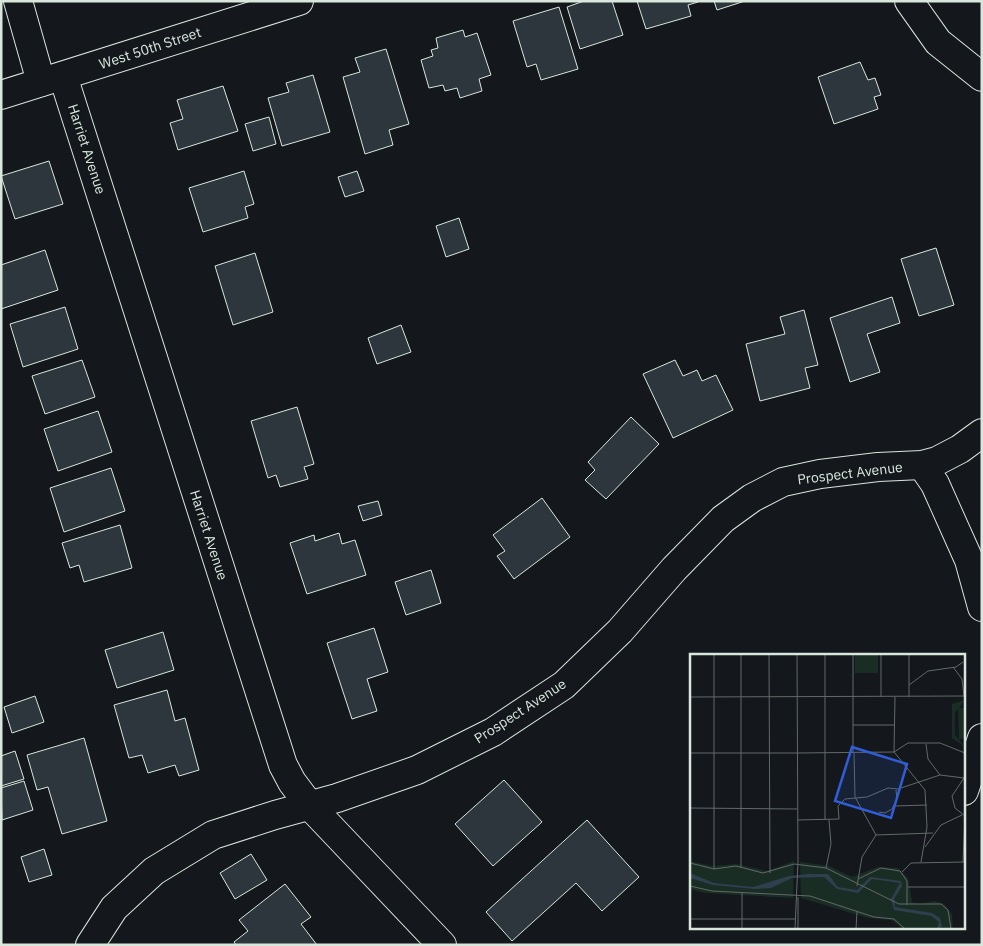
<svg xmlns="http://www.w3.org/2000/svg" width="983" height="946" font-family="'IBM Plex Sans',sans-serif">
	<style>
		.building { fill: #2c363c; stroke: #d8e6dc }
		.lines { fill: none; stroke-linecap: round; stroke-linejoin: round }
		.minor-casing { stroke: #d8e6dc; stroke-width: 30 }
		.minor { stroke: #14181c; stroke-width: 28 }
		.labels { text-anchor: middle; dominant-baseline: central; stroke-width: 4; stroke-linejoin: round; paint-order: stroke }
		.street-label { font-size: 14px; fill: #d8e6dc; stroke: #14181c }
		.inset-road { fill: none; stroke: #626a69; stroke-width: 1 }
		.view { fill: #305dd8; fill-opacity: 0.15; stroke: #305dd8; stroke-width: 2.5 }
		.inset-edge { fill: none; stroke: #d8e6dc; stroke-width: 2.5 }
	</style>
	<rect width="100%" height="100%" fill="#14181c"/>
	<g class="building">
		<polygon points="584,1 612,1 623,35 580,49 567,7"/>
		<polygon points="637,1 698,1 698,2 688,5 691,16 646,29"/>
		<polygon points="714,1 745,1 717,10"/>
		<polygon points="559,7 578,69 541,80 536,64 527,67 513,21"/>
		<polygon points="463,30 465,37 477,33 491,75 479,79 482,91 460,98 457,88 445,91 443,85 429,88 421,60 433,56 431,50 438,48 436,38"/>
		<polygon points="386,49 409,124 389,130 393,145 365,154 343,77 360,72 355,58"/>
		<polygon points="860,62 868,80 875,78 881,95 874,97 878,109 834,124 818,77"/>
		<polygon points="313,75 330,132 282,146 268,98 289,92 286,83"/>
		<polygon points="223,86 238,131 178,150 170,123 183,119 177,100"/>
		<polygon points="269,117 276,144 253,151 245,124"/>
		<polygon points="49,161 63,204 15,219 1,176"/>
		<polygon points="244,171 254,204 245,207 248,218 203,232 189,188"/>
		<polygon points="357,171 364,191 345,197 338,177"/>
		<polygon points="459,218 469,249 446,257 436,226"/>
		<polygon points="936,248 954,305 919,316 901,259"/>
		<polygon points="45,250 58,290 1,309 1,265"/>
		<polygon points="255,253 273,312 233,325 215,266"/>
		<polygon points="892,297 900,323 867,334 880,372 850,382 830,318"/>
		<polygon points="65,307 78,349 23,367 10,324"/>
		<polygon points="804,310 818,365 805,368 810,388 760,401 746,344 785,334 780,317"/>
		<polygon points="401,325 411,352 377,364 368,338"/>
		<polygon points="82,360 95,397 45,414 32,376"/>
		<polygon points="675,360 683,376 697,370 702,381 716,375 733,410 673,438 643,374"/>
		<polygon points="297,407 314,464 304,467 308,479 280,487 276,475 268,478 251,421"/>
		<polygon points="98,411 112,452 58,471 44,429"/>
		<polygon points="631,417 659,444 606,499 585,480 595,470 588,462"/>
		<polygon points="111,468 125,511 64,532 50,488"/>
		<polygon points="542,498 570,537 514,579 497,556 505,551 493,535"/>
		<polygon points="378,501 382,515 363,521 358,506"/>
		<polygon points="120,525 132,568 84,582 79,565 70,568 62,543"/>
		<polygon points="339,533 342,544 355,540 366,575 307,594 290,543 314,535 315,541"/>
		<polygon points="431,570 441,603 406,615 395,582"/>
		<polygon points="374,628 388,672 367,679 377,711 352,719 327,643"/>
		<polygon points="163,632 174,670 117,688 105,650"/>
		<polygon points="167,690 175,721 185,718 199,770 179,776 175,765 148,773 142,755 129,758 114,705"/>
		<polygon points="35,696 44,722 12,733 4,707"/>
		<polygon points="84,738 107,821 62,834 48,787 37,790 27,755"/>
		<polygon points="15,751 24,779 1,786 1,756"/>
		<polygon points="504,780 542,822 493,866 455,824"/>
		<polygon points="24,781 33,810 2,820 1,788"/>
		<polygon points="587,820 639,877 602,911 576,883 512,941 486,912"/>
		<polygon points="44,849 52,875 29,882 21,857"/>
		<polygon points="251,854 267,880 235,899 220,873"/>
		<polygon points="285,884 311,917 301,924 317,945 236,945 234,942 248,931 239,920"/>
	</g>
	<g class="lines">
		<defs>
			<g id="minor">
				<polyline points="18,1 41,82"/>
				<polyline points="909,1 938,42 982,77"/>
				<polyline points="63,76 283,765 292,782 310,806 442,945"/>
				<polyline points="1,95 299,1"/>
				<polyline points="922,465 935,484 969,560 982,607"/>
				<polyline points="964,791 982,738"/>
				<polyline points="90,945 114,908 154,871 213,835 275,815 337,798 417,770 493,732 564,685 620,631 674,569 723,519 752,498 783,482 820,474 878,467 922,465 937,461 960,449 982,433"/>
			</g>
		</defs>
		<use href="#minor" class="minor-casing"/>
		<use href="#minor" class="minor"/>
	</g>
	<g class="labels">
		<g class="street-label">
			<text transform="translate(150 48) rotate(-18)">West 50th Street</text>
			<text transform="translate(87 149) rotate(72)">Harriet Avenue</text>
			<text transform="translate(850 473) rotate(-7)">Prospect Avenue</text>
			<text transform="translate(209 535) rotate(72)">Harriet Avenue</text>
			<text transform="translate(520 711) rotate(-33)">Prospect Avenue</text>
		</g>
	</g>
	<g transform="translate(690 654)">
		<rect width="275" height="275" fill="#14181c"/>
		<path d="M165,0H188V19H165ZM275,46L265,59V81L275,93L262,84V50ZM268,54H275V85H269ZM0,207L22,212L46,210L77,217L104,207L103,244L15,239L0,235ZM110,208L139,212L162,223L188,213L208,214L218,224L222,248L228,250L245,247L254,250L262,260L263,275H213L201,266L178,264L111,244Z" fill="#1a2d24"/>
		<path d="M0,219L24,229L63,233L99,222L118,220H138L148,233L167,236L180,223L211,227L212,232L204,245L205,253L242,259L250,264L252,273L247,275L249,268L241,262L204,256L201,245L210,229L182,225L168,239L147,235L134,223L102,224L81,234L65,235L23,231L0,224Z" fill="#2f3f4d"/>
		<path class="inset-road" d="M24,0V215M51,0V214M79,0L80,219M135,0V166M191,0V43M219,0V43M263,13L272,25L274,42M219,31L238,17L266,13L273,8M0,43L275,42M163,71H204M236,90L238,105L250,121M204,98L235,136L237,173L231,208M204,98L205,43M0,99H107M107,99L204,98L218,89H250L275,99M163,99V0M164,99L165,143L186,181M274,124L262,142L265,154L275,162M205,152L237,151M0,154L107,155M189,158L195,159L202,155L207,145L206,136M107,166L149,165L148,152L155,145L177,143L198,134L208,135L250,121L274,124M186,181L243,179M235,193L251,171L272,161M273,208L275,162M0,209L24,215L46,212L73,219L104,210L136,214L209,250H251L258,256L261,275M136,214L141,190L139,166M212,218L221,209L275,208M168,225L191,214L210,217L217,227V251M0,232L22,237L120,242L184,263L204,265L215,275M167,232L172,203L186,181M218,233H275M52,239V275M108,243V275M0,265H106M105,275L108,207L107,0M166,275L167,257"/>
		<path class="view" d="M162,93L217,110L201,164L145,147Z"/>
		<rect width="275" height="275" class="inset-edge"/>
	</g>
	<rect width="983" height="946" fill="none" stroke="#d8e6dc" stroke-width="5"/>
</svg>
